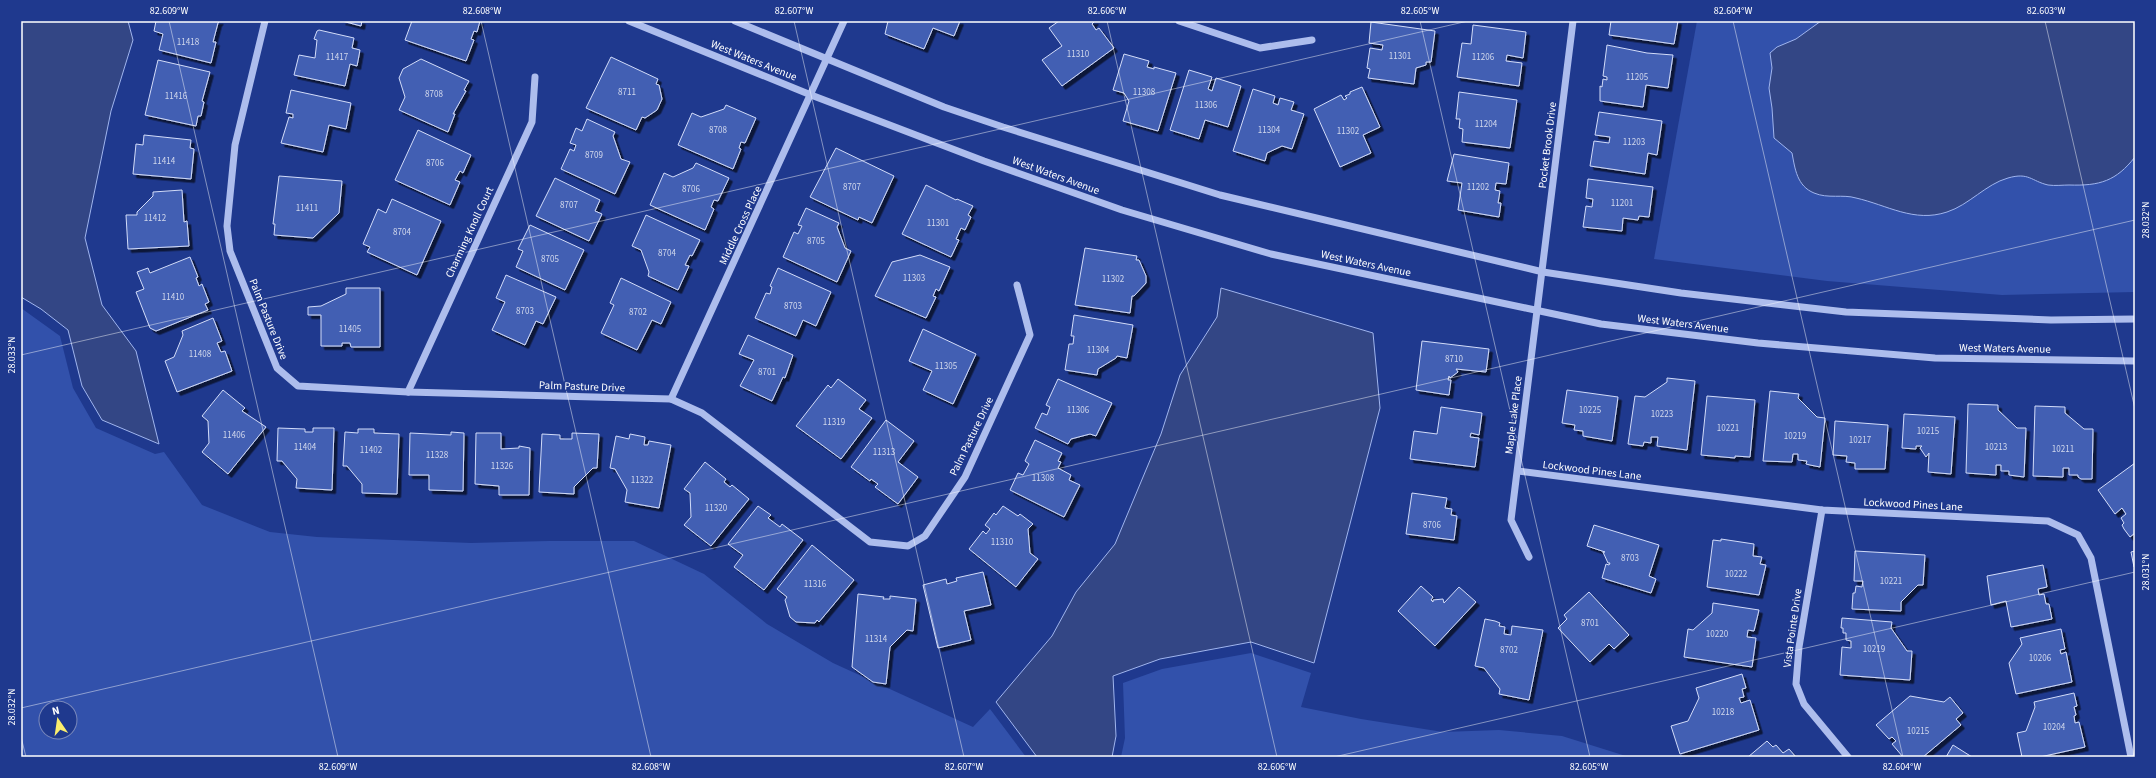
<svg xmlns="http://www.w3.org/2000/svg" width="2156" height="778" viewBox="0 0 2156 778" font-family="'Source Sans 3',sans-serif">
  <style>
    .green { fill: #3251ab; fill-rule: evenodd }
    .water { fill: #334685; stroke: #a0b5ee }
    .building { fill: #435fb3; stroke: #d2dcf9; filter: url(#shadow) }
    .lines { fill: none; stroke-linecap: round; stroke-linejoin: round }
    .minor { stroke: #adbded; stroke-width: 7 }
    .ticks { fill: none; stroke: #fff; stroke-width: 1; stroke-opacity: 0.45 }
    .labels { text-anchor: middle; stroke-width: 3; stroke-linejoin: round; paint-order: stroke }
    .number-label { font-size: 9px; fill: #d0d7ec }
    .street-label { font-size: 11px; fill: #fff; stroke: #1f398e }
    .neatline { fill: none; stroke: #fff; stroke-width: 1.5 }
    .ticks-label { font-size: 10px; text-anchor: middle; fill: #fff }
  </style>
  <defs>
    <filter id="shadow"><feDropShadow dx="3.5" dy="3.5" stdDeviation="0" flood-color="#0009"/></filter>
  </defs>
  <rect width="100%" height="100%" fill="#1f398e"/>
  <!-- green -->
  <g class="green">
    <polygon points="1697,21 2135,21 2135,292 2002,295 1827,281 1654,259"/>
    <path d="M21,308L60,336L73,388L96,428L155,454L164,452L202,505L270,532L317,537L471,543L549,541H634L704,574L767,624L833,663L973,727L990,709L1026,757H21ZM46,708H70V732H46Z"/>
    <polygon points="1251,653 1311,673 1301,707 1361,719 1443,732 1499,730 1562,736 1629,757 1121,757 1125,738 1123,683 1162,669"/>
  </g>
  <!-- water -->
  <g class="water">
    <polygon points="21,21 128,21 133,40 111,111 85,238 102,305 136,351 159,444 102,420 82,386 68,330 41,309 21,297"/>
    <path d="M1821,21H2135V157C2116,181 2100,186 2069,185C2063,185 2055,186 2048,185C2031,181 2029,172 2008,178C1986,184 1969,205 1947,212C1914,223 1887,205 1856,198C1843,194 1828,199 1814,193C1797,186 1795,169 1792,153L1774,138L1772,108L1769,88L1772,68L1770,53L1777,47L1796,39Z"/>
    <polygon points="1221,288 1373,333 1380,408 1314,663 1251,642 1160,659 1113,676 1116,736 1112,757 1037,757 996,702 1052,636 1076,592 1115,544 1161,434 1180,375 1217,317"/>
  </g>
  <!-- building -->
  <g class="building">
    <polygon points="156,21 220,21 218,23 213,42 216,42 211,63 159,50 163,34 154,31"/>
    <polygon points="342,21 362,21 361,26"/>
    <polygon points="412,21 480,21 477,32 474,31 471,39 474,40 466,61 405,40"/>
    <polygon points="888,21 960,21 954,36 933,28 924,49 885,34"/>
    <polygon points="1059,21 1095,21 1092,24 1096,30 1099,28 1114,48 1062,86 1042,60 1062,46 1049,28"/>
    <polygon points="1611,21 1678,21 1674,44 1609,35"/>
    <polygon points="1371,22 1435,31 1431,62 1426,62 1426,65 1416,68 1414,84 1368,78 1370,69 1367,68 1370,48 1382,50 1383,45 1369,43"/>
    <polygon points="1473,25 1526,32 1523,58 1507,55 1506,61 1522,63 1519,86 1457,77 1462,43 1471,44"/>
    <polygon points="319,30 354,38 352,48 360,50 357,66 350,64 345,86 294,75 299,55 315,58 317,40 314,39 317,31"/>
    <polygon points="1607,45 1647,53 1673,55 1668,88 1646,85 1643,107 1600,101 1600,86 1602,87 1603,79 1607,80 1607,77 1603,76"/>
    <polygon points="1124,54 1149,61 1147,67 1154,69 1154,67 1176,73 1158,131 1123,121 1129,101 1124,93 1113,90"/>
    <polygon points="611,57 658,79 656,84 659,85 662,99 657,110 645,118 642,117 636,130 586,108"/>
    <polygon points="421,59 469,81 464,90 466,91 453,114 455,114 448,132 399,110 405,97 399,78 403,69"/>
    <polygon points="158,60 210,72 202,101 204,102 201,116 198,116 196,126 145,115"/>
    <polygon points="1189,70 1212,77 1208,89 1212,91 1216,78 1241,86 1228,127 1205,120 1199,139 1170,130"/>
    <polygon points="1362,87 1380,127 1363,135 1371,153 1340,167 1314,109 1341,95 1344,100 1347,98 1345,96 1350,94 1350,92"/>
    <polygon points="1253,89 1275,96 1273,103 1278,105 1280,98 1294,102 1291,110 1304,114 1292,149 1282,146 1267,153 1265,161 1233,151"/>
    <polygon points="291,90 351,103 346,129 329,125 323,152 281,143 289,117 293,118 293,114 286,113"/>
    <polygon points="1459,92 1517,100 1510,148 1462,142 1463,129 1459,128 1460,119 1456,119"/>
    <polygon points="726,105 756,118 745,143 741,142 739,148 741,149 733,169 678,145 692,113 701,117 724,109"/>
    <polygon points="1599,112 1662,121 1657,155 1648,153 1645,174 1590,166 1594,141 1609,143 1610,137 1595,135"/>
    <polygon points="587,119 615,132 613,136 621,159 630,162 615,194 561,169 570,149 574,151 576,145 570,143 576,128 582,131"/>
    <polygon points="418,130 471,155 463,173 460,171 455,180 460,182 450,205 395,180"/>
    <polygon points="144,135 191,140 190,148 194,149 191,179 133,174 136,144 143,145"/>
    <polygon points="836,148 894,176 872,223 859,217 858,220 810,197"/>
    <polygon points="1454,154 1509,163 1506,184 1496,183 1495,190 1500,191 1498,203 1501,203 1499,217 1458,210 1462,183 1447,181"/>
    <polygon points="696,163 729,178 718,201 714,200 711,207 714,209 705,230 650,205 664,173 673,177 693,168"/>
    <polygon points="279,176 342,181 339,213 313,238 274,235 275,224 273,224"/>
    <polygon points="555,178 600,200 595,211 602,214 589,241 536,216"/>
    <polygon points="1588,179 1653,187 1649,217 1639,216 1638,220 1623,218 1622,231 1583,227 1586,206 1592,207 1593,199 1586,198"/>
    <polygon points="926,185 956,200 957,199 973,206 968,215 971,217 965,230 961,228 956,239 959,240 951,257 902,234"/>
    <polygon points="182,190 184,222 187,221 189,246 128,249 126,215 137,215 137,212 153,196 153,192"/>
    <polygon points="392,199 441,221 417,275 367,252 370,247 363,244 378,209 386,213"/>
    <polygon points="806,208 839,223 837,227 845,248 851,251 837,282 783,257 794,232 798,234 802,226 798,225"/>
    <polygon points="646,215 700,240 692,256 690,255 685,265 689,266 678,290 648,276 649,272 641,250 632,246"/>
    <polygon points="530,225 584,250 565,290 516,267 523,251 518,249"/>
    <polygon points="1085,248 1137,256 1136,260 1139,260 1146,276 1146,283 1134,296 1132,296 1130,313 1075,305"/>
    <polygon points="920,255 950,267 939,291 936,289 933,296 936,297 926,318 875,296 892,262"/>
    <polygon points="190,257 198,277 196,278 199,286 202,284 209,302 205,304 208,310 156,331 150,328 136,292 144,289 137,272 148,268 150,273"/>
    <polygon points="778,268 831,292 816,326 803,320 796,336 755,318 766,293 770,294 772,287 770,286"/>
    <polygon points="506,275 556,297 543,324 536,321 525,345 492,330 505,302 496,298"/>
    <polygon points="621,278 671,302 661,324 652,320 637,350 601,333 614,305 610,303"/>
    <polygon points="346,288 380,288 380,347 351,347 350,343 342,343 342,346 321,346 321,315 308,315 308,307 321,306 346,294"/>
    <polygon points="1074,315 1133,325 1127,358 1117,356 1116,358 1098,369 1097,375 1065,370 1069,344 1073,344 1074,336 1071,336"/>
    <polygon points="213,318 222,341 217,343 221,352 225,351 232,371 177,392 165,361 174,357 183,335 182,331"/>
    <polygon points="923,329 976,354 953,404 923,390 932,371 909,361"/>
    <polygon points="748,335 793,355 785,378 783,377 772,401 740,386 754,360 739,354"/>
    <polygon points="1422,341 1489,349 1486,372 1456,369 1458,372 1450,378 1449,376 1448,380 1451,380 1449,395 1416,390"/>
    <polygon points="1667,378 1695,381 1687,450 1657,446 1658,437 1651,437 1651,443 1644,442 1643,446 1628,444 1635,396 1645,397 1667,382"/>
    <polygon points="838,379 866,400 859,409 872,418 841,459 796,426 828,385 831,388"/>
    <polygon points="1058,379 1112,403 1096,436 1090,434 1071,439 1068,444 1035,428 1042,413 1047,415 1050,407 1046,405"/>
    <polygon points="223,390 245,408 242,411 266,427 228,474 202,452 209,443 208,421 202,416"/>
    <polygon points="1567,390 1618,397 1612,441 1583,436 1583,431 1574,430 1575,425 1562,423"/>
    <polygon points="1770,391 1799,394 1798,398 1817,417 1825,418 1820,467 1810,465 1806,464 1807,461 1798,460 1798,454 1793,454 1792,462 1763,461"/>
    <polygon points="1707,396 1755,400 1750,457 1735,456 1735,458 1701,455"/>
    <polygon points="1968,404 1998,405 1998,410 2017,428 2026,428 2024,477 2009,475 2009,471 2001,471 2001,465 1996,465 1996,475 1966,473"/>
    <polygon points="2035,406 2065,407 2065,413 2084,429 2093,429 2092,479 2081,479 2078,477 2078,475 2069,475 2069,468 2063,468 2063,477 2033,476"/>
    <polygon points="1441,407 1482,413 1479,435 1471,433 1470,437 1479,438 1475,467 1410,459 1414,431 1437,434"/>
    <polygon points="1904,414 1955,417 1951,474 1928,472 1929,453 1926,457 1920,448 1922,446 1916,446 1916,449 1902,448"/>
    <polygon points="886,420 914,441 898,462 918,477 898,504 875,487 878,484 871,479 870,481 851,467"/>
    <polygon points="1835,421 1888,425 1885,469 1855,469 1855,463 1846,462 1847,456 1833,455"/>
    <polygon points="278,428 305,429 305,432 313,432 313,428 334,428 332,490 296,488 297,479 282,461 277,461"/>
    <polygon points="358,429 374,429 374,433 399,434 397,494 362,493 362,484 347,466 343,466 345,432 358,433"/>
    <polygon points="451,432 464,433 463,491 429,490 429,475 409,475 410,433 451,435"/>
    <polygon points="476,433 501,433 501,449 519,448 519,446 530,448 529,495 499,495 499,486 475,484"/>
    <polygon points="572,433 599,434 597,468 593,468 574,487 574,494 539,492 542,434 560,435 560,439 572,439"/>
    <polygon points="630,434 645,437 644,445 648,445 649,441 671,445 659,508 625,502 627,490 615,469 610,468 616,436 629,439"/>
    <polygon points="1035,440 1062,453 1058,461 1061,462 1058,468 1071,475 1069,480 1080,485 1064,517 1010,490 1018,473 1023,475 1029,464 1025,461"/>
    <polygon points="705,462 726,479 724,482 730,487 732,485 749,499 711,546 684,525 691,517 690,493 684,489"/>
    <polygon points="2135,463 2135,533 2130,537 2124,529 2122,525 2124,523 2121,518 2126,514 2122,508 2115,514 2098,490"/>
    <polygon points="1412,493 1447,498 1445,508 1452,509 1451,515 1457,516 1454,540 1406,534"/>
    <polygon points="758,506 771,515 768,518 780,527 782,524 803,540 764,590 734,567 743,555 728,544"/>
    <polygon points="1003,506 1018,516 1020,514 1033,524 1028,529 1030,553 1038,559 1016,587 969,549 983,531 986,534 990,529 985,525 994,513 996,515"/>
    <polygon points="1594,525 1659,545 1649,576 1656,579 1651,593 1602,578 1606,564 1609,565 1610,563 1608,563 1603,552 1605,552 1587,546"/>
    <polygon points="1721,539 1754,544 1753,556 1762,557 1760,564 1766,565 1759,595 1707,587 1713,540 1721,541"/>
    <polygon points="812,545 854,580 819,622 817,620 815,623 796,622 790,617 785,600 787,597 777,589"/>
    <polygon points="1855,551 1925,555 1923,585 1918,585 1901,602 1901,611 1852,609 1853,593 1855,593 1856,586 1862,587 1863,581 1854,581"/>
    <polygon points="2135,551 2135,566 2134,567 2131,552"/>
    <polygon points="2043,565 2047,587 2038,589 2039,595 2044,594 2046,604 2049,604 2052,619 2011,627 2006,601 1991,605 1987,576"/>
    <polygon points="983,572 991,605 964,611 971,640 938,648 923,585 946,579 947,584 957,581 956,578"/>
    <polygon points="1421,586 1433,597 1431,600 1433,602 1433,600 1443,599 1444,603 1459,587 1476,602 1435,646 1398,611"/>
    <polygon points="1589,592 1629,635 1614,649 1609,644 1590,662 1558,628 1567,619 1564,615"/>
    <polygon points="858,594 884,597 883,599 890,599 890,596 916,599 913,631 907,630 890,647 886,684 873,682 852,667"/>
    <polygon points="1713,603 1759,610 1754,631 1748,630 1747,637 1756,638 1752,667 1684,657 1688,629 1693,630 1712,613"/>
    <polygon points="1842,618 1892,622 1891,628 1907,651 1912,651 1910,680 1840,675 1842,647 1851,648 1851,641 1846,640 1846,633 1843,633 1843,628 1841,628"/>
    <polygon points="1485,619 1495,621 1500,623 1499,626 1505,627 1504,634 1511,635 1512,626 1543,630 1529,700 1499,694 1500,689 1484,668 1475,666"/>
    <polygon points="2061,629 2065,649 2060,650 2061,654 2066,652 2072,682 2016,694 2009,663 2022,644 2020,638"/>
    <polygon points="1742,674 1746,688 1742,689 1744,697 1739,698 1741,703 1750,700 1759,730 1680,754 1671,726 1688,721 1699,698 1696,688"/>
    <polygon points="2074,693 2077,706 2074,707 2076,715 2074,716 2075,723 2079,722 2085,747 2040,757 2022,757 2017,733 2026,731 2035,707 2034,702"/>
    <polygon points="1910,696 1944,702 1950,697 1963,713 1956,719 1961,725 1923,757 1903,757 1892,744 1896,741 1892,737 1889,739 1876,725"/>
    <polygon points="1767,741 1773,747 1776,745 1783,753 1789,749 1796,757 1748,757"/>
    <polygon points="1953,745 1972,757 1946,757"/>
  </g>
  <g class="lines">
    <!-- minor -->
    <g class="minor">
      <polyline points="265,21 235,145 227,226 230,251 277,368 298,386 408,392 671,399 702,413 870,542 908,546 925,536 965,477 1030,335 1017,285"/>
      <polyline points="629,21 811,95 984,161 1122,210 1271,254 1601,324 1758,343 1935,358 2135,361"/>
      <polyline points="735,21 944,107 1003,127 1220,195 1543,272 1681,293 1846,312 2051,320 2135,319"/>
      <polyline points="1179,21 1260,48 1312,40"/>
      <polyline points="408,392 532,122 535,77"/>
      <polyline points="671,399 844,21"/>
      <polyline points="1518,471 1822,510 2048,521 2078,535 2091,558 2131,757"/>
      <polyline points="1822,510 1799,647 1796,684 1804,704 1848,757"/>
      <polyline points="1529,557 1511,520 1573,21"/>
    </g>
  </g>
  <!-- ticks -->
  <path class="ticks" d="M169,21L338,757M481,21L651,757M794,21L964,757M1107,21L1277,757M1420,21L1590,757M1733,21L1903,757M2045,21L2135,409M21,355L1468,21M21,708L2135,220M21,737L26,757M1334,757L2135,572"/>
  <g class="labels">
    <!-- number labels -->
    <g class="number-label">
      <text x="188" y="45">11418</text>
      <text x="1078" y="57">11310</text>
      <text x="1400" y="59">11301</text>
      <text x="337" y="60">11417</text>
      <text x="1483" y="60">11206</text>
      <text x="1637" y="80">11205</text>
      <text x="627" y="95">8711</text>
      <text x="1144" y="95">11308</text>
      <text x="434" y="97">8708</text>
      <text x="176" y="99">11416</text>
      <text x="1206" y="108">11306</text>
      <text x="1486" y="127">11204</text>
      <text x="718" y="133">8708</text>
      <text x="1269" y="133">11304</text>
      <text x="1348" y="134">11302</text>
      <text x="1634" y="145">11203</text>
      <text x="594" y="158">8709</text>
      <text x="164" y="164">11414</text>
      <text x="435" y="166">8706</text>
      <text x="852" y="190">8707</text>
      <text x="1478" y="190">11202</text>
      <text x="691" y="192">8706</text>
      <text x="1622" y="206">11201</text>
      <text x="569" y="208">8707</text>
      <text x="307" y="211">11411</text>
      <text x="155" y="221">11412</text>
      <text x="938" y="226">11301</text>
      <text x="402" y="235">8704</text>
      <text x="816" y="244">8705</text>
      <text x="667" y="256">8704</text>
      <text x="550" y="262">8705</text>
      <text x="914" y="281">11303</text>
      <text x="1113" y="282">11302</text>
      <text x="173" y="300">11410</text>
      <text x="793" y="309">8703</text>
      <text x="525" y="314">8703</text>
      <text x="638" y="315">8702</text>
      <text x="350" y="332">11405</text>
      <text x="1098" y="353">11304</text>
      <text x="200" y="357">11408</text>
      <text x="1454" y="362">8710</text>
      <text x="946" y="369">11305</text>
      <text x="767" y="375">8701</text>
      <text x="1078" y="413">11306</text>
      <text x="1590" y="413">10225</text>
      <text x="1662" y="417">10223</text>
      <text x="834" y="425">11319</text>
      <text x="1728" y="431">10221</text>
      <text x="1928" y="434">10215</text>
      <text x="234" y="438">11406</text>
      <text x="1795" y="439">10219</text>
      <text x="1860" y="443">10217</text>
      <text x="305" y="450">11404</text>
      <text x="1996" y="450">10213</text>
      <text x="2063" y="452">10211</text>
      <text x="371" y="453">11402</text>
      <text x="884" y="455">11313</text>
      <text x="437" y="458">11328</text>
      <text x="502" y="469">11326</text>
      <text x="1043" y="481">11308</text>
      <text x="642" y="483">11322</text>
      <text x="716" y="511">11320</text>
      <text x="1432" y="528">8706</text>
      <text x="1002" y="545">11310</text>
      <text x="1630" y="561">8703</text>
      <text x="1736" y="577">10222</text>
      <text x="1891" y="584">10221</text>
      <text x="815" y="587">11316</text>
      <text x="1590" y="626">8701</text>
      <text x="1717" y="637">10220</text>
      <text x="876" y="642">11314</text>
      <text x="1874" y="652">10219</text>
      <text x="1509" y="653">8702</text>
      <text x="2040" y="661">10206</text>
      <text x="1723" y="715">10218</text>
      <text x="2054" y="730">10204</text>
      <text x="1918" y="734">10215</text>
    </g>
    <!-- street labels -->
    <g class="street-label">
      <text transform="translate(754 60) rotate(22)" y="4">West Waters Avenue</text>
      <text transform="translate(1547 145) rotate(-83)" y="4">Pocket Brook Drive</text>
      <text transform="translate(1056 175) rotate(20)" y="4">West Waters Avenue</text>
      <text transform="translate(740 225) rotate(-65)" y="4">Middle Cross Place</text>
      <text transform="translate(469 232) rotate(-65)" y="4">Charming Knoll Court</text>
      <text transform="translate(1366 263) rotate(12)" y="4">West Waters Avenue</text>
      <text transform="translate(269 319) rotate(68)" y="4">Palm Pasture Drive</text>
      <text transform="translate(1683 323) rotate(7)" y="4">West Waters Avenue</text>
      <text transform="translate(2005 348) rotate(1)" y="4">West Waters Avenue</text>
      <text transform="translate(582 386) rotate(2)" y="4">Palm Pasture Drive</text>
      <text transform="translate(1513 415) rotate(-83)" y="4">Maple Lake Place</text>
      <text transform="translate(971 436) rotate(-64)" y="4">Palm Pasture Drive</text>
      <text transform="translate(1592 470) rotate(7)" y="4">Lockwood Pines Lane</text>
      <text transform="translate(1913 504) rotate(3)" y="4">Lockwood Pines Lane</text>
      <text transform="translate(1792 628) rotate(-82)" y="4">Vista Pointe Drive</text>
    </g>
  </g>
  <!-- border -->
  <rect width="2156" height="778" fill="none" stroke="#1f398e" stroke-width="44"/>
  <!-- north arrow -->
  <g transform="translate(58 720) rotate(347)"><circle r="19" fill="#1f398e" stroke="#7988bb"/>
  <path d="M0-3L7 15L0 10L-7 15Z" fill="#fbee6d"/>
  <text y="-6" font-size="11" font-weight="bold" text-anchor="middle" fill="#ffffff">N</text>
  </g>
  <rect x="22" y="22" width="2112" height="734" class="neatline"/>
  <g class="ticks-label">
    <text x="169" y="14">82.609°W</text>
    <text x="482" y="14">82.608°W</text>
    <text x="794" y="14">82.607°W</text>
    <text x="1107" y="14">82.606°W</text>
    <text x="1420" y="14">82.605°W</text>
    <text x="1733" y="14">82.604°W</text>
    <text x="2046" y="14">82.603°W</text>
    <text transform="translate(2145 220) rotate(-90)" y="4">28.032°N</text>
    <text transform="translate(11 355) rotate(-90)" y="4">28.033°N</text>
    <text transform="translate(2145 572) rotate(-90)" y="4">28.031°N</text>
    <text transform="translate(11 707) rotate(-90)" y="4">28.032°N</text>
    <text x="338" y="770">82.609°W</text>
    <text x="651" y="770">82.608°W</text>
    <text x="964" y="770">82.607°W</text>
    <text x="1277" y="770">82.606°W</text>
    <text x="1589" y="770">82.605°W</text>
    <text x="1902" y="770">82.604°W</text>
  </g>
</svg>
